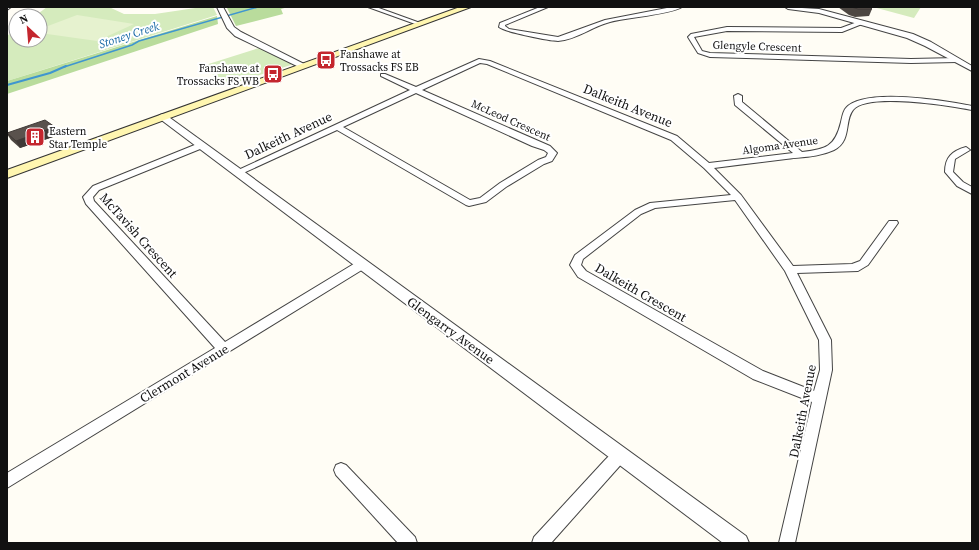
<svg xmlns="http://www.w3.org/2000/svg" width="979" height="550" viewBox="0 0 979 550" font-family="'Source Serif 4',serif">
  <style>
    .green { fill: #d5ebbd }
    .forest { fill: #b9dc9c }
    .pitch { fill: #e6f2cf }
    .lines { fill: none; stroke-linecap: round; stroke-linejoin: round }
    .stream-far1 { stroke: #3f96cf; stroke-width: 1.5 }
    .stream { stroke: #3f96cf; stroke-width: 2 }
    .minor-casing { stroke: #444; stroke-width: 2 }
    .tertiary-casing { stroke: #444; stroke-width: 2 }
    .secondary-casing { stroke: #333; stroke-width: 2 }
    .minor { fill: #fff; fill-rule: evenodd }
    .tertiary { fill: #fff; fill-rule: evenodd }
    .secondary { fill: #fff6b0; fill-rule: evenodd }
    .wall { fill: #4d4742 }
    .shaded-wall { fill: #3f3936 }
    .building { fill: #5a524d; stroke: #3f3936 }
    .labels { text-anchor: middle; stroke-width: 4; stroke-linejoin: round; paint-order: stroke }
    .far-street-label { font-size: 11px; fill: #111; stroke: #fff }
    .far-poi-label { font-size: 11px; fill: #111; stroke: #fff; text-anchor: start }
    .far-water-label { font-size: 12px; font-style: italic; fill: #1768a6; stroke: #fff }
    .street-label { font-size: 13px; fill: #111; stroke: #fff }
  </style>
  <rect width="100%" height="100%" fill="#fffdf5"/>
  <!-- green -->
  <g class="green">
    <polygon points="47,7 109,7 124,14 155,14 202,7 213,7 217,15 7,81 7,36 16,29 16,40 40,40 40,16 35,16"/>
    <polygon points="873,7 921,7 914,18"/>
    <polygon points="259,48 292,63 291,65 231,84 199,67"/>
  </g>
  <!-- forest -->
  <g class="forest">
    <polygon points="232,7 288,7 281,9 283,14 236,26 227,8"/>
    <polygon points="217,16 218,24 7,94 7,81"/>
  </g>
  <!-- pitch -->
  <polygon class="pitch" points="77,15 134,24 97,41 40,33 40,29"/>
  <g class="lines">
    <!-- stream-far1 -->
    <polyline class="stream-far1" points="64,67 132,45 139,41 258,7"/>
    <!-- stream -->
    <polyline class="stream" points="7,85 50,73 66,66"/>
    <!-- minor casing -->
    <g class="minor-casing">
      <g id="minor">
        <polygon points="368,7 376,7 423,24 418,25"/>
        <path d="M540,7H548L505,25V26L509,29L558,37L605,20L672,7H682C669,15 628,17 610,22C593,26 576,40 558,41C549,41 505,32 499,27L500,23Z"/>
        <polygon points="860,21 863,23 862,24 842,32 727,31 694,37 702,51 710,53 911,59 957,58 960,60 957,62 911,63 710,57 698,53 688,37 691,34 727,27 841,28"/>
        <path d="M479,59L490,61L677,136L709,163L793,153L735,105L734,96L738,94L742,96V102L802,152C826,149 835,147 841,122C842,118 843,111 846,108C864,87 947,101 972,106V110C951,106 867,92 853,110C844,121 852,141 834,150C819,157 802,157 786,159C762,162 738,165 714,168L741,195L793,266L852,264L860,261L889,221H897L898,223L868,265L858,271L797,273L831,340L832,370L795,543H779L812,402L753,379L578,277L570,265L575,255L635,210L650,203L731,195L704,168L671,140L487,64L480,63L422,90L550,146L557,153L552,161L544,164L506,187L486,202L469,206L466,205L337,130L241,174L238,175L234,172L410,90L381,76V74H385L416,87ZM416,93L532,146L544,150L548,153L546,157L538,160L500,183L480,198L470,200L343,127ZM735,200L785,271L819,340L820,370L814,391L763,371L586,271L581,265L583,259L641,214L655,208Z"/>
        <polygon points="202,142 206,145 205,147 99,190 93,197 94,201 225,342 357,262 365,262 366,265 365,268 7,488 7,473 215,348 86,204 83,197 93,186"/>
        <path d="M966,147L970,150L955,159L953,172L963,182L972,187V194L957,186L945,172C945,157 952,151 966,147Z"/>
        <polygon points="620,448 625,450 627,455 625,460 551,543 532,543 534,537 605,460 615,450"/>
        <polygon points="341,463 346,465 415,537 417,543 398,543 336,475 334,470 336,465"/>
      </g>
    </g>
    <!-- tertiary casing -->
    <g class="tertiary-casing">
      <g id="tertiary">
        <polygon points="7,7 11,7 7,10"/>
        <polygon points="217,7 223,7 234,27 241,32 308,66 304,68 301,68 235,36 227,28"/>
        <polygon points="785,7 819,9 913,34 931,42 972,66 972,71 925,46 907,38 819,13 788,9"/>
        <polygon points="163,114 166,115 746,536 749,543 723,543 160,119 158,117 160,115"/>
      </g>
    </g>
    <!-- secondary casing -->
    <g class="secondary-casing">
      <polygon id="secondary" points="460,7 471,7 7,178 7,170"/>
    </g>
    <!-- minor -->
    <use href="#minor" class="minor"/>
    <!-- tertiary -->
    <use href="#tertiary" class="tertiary"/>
    <!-- secondary -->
    <use href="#secondary" class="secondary"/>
  </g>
  <!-- wall -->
  <g class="wall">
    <polygon points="838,7 870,7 872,9 869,16 855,17 849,15"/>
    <polygon points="55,127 59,135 20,148 11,140 7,134 7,133"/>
  </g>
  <!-- shaded-wall -->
  <polygon class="shaded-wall" points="55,127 59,135 20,148 16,141"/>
  <!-- building -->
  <g class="building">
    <polygon points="851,7 870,7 872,9 858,9"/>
    <polygon points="45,120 55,127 16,141 7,133"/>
  </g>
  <!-- icons -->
  <defs>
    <g id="bus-square" transform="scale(1)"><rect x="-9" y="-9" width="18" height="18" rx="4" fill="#c4262e" stroke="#fff"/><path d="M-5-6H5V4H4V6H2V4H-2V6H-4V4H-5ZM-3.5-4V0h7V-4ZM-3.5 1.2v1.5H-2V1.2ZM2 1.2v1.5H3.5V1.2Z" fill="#fff"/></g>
    <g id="building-square" transform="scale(1)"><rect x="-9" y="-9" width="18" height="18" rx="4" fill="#c4262e" stroke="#fff"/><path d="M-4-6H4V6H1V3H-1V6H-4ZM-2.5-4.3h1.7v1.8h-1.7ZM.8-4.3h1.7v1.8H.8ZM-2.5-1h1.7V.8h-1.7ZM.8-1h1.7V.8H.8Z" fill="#fff"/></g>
  </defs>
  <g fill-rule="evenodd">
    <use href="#bus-square" x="326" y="60"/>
    <use href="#bus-square" x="273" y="74"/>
    <use href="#building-square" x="35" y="137"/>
  </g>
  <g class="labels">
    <!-- far-street labels -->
    <g class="far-street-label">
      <text transform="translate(757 46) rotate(2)" y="4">Glengyle Crescent</text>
      <text transform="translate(511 120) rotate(24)" y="4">McLeod Crescent</text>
      <text transform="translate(780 145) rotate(-8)" y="4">Algoma Avenue</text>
    </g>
    <!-- far-poi labels -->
    <g class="far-poi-label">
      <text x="340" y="58">Fanshawe at<tspan x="340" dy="13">Trossacks FS EB</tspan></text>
      <text x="259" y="72" text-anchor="end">Fanshawe at<tspan x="259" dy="13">Trossacks FS WB</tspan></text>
      <text x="49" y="135">Eastern<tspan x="49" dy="13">Star Temple</tspan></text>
    </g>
    <!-- far-water labels -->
    <g class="far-water-label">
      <text transform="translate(129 35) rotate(-18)" y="4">Stoney Creek</text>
    </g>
    <!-- street labels -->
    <g class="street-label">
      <text transform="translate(628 105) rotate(22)" y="5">Dalkeith Avenue</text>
      <text transform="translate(288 135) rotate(-25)" y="5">Dalkeith Avenue</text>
      <text transform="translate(139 235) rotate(48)" y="5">McTavish Crescent</text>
      <text transform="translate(641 292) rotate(30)" y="5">Dalkeith Crescent</text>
      <text transform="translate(451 330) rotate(36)" y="5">Glengarry Avenue</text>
      <text transform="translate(184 373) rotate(-31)" y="5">Clermont Avenue</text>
      <text transform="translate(802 411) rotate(-79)" y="5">Dalkeith Avenue</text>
    </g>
  </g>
  <!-- border -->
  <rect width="979" height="550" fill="none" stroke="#111111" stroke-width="16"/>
  <!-- north arrow -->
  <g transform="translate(28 28) rotate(334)"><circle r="19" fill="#ffffff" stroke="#a0a0a0"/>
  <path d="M0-3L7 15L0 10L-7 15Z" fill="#c4262e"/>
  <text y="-6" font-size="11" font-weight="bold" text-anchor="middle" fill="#111111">N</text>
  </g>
</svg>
